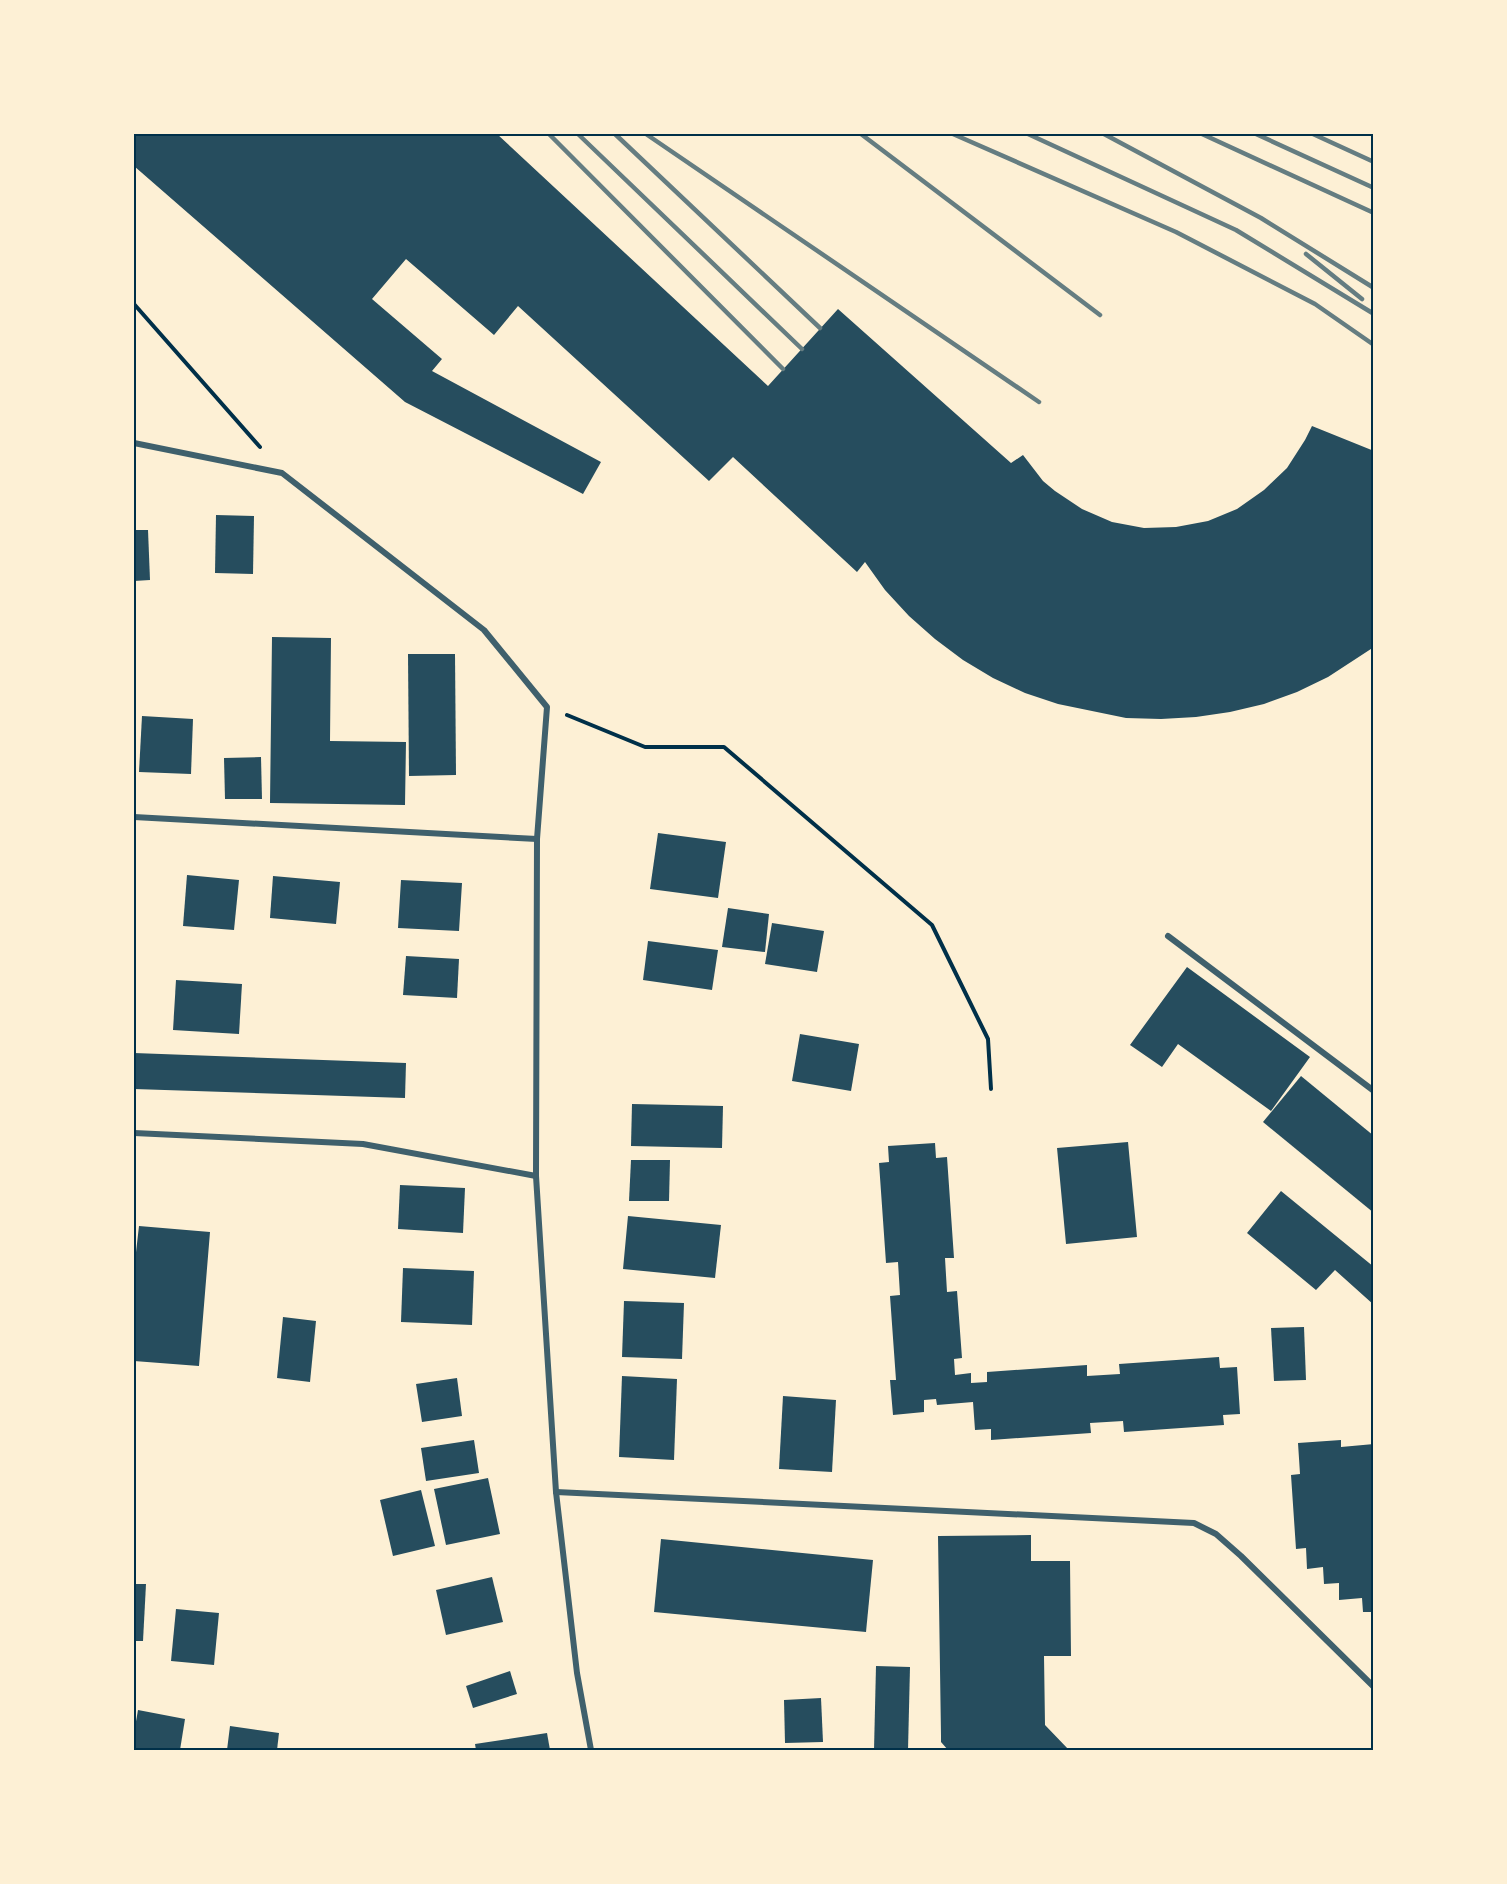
<svg xmlns="http://www.w3.org/2000/svg" width="1507" height="1884" viewBox="0 0 1507 1884" font-family="'Noto Serif',serif">
  <style>
    .building { fill: #264d5e }
    .lines { fill: none; stroke-linecap: round; stroke-linejoin: round }
    .path { stroke: #003049; stroke-width: 4 }
    .minor { stroke: #3f606c; stroke-width: 6 }
    .rail { stroke: #657d81; stroke-width: 4.5 }
    .neatline { fill: none; stroke: #003049; stroke-width: 2 }
  </style>
  <rect width="100%" height="100%" fill="#fdf0d5"/>
  <!-- building -->
  <g class="building">
    <polygon points="134,134 497,134 768,386 838,309 1011,463 1023,455 1043,481 1055,491 1082,509 1112,522 1144,528 1176,527 1208,521 1237,509 1264,490 1287,468 1305,440 1312,426 1374,451 1374,647 1328,677 1297,692 1264,704 1230,712 1196,717 1161,719 1126,718 1058,704 1025,693 993,678 963,660 935,639 909,616 885,590 865,562 857,572 733,457 709,481 518,306 494,335 406,259 372,299 442,359 432,371 601,462 583,494 405,402 134,166"/>
    <polygon points="216,515 254,516 253,574 215,573"/>
    <polygon points="134,530 148,530 150,580 134,581"/>
    <polygon points="272,637 331,638 330,741 406,742 405,805 270,803"/>
    <polygon points="408,654 455,654 456,775 409,776"/>
    <polygon points="142,716 193,719 191,774 139,772"/>
    <polygon points="261,757 262,799 225,799 224,758"/>
    <polygon points="658,833 726,842 718,898 650,889"/>
    <polygon points="187,875 239,880 234,930 183,926"/>
    <polygon points="273,876 340,882 336,924 270,918"/>
    <polygon points="401,880 462,883 459,931 398,928"/>
    <polygon points="728,908 769,914 765,952 722,947"/>
    <polygon points="772,923 824,931 817,972 765,964"/>
    <polygon points="648,941 718,950 712,990 643,980"/>
    <polygon points="406,956 459,959 457,998 403,995"/>
    <polygon points="1187,967 1310,1057 1271,1111 1178,1044 1162,1067 1130,1045"/>
    <polygon points="176,980 242,984 239,1034 173,1030"/>
    <polygon points="800,1034 859,1044 851,1091 792,1081"/>
    <polygon points="134,1053 406,1063 405,1098 134,1089"/>
    <polygon points="1301,1076 1374,1136 1374,1213 1263,1122"/>
    <polygon points="632,1104 723,1106 722,1148 631,1146"/>
    <polygon points="1128,1142 1137,1237 1066,1244 1057,1148"/>
    <polygon points="935,1143 936,1158 947,1157 954,1258 945,1258 947,1292 957,1291 962,1358 954,1359 955,1375 971,1373 971,1383 987,1382 987,1372 1087,1365 1087,1376 1120,1374 1119,1364 1219,1357 1220,1368 1237,1367 1240,1414 1223,1415 1224,1425 1124,1432 1123,1421 1090,1423 1091,1433 991,1440 991,1429 975,1430 973,1402 937,1405 936,1399 924,1400 924,1412 893,1415 890,1380 896,1380 890,1296 900,1295 898,1262 886,1263 879,1163 889,1162 888,1146"/>
    <polygon points="631,1160 670,1160 669,1201 629,1201"/>
    <polygon points="400,1185 465,1188 463,1233 398,1229"/>
    <polygon points="1281,1191 1374,1267 1374,1305 1335,1270 1316,1290 1247,1233"/>
    <polygon points="628,1216 721,1225 715,1278 623,1269"/>
    <polygon points="139,1226 210,1232 199,1366 134,1361 134,1261 135,1261"/>
    <polygon points="403,1268 474,1271 472,1325 401,1322"/>
    <polygon points="624,1301 684,1303 682,1359 622,1357"/>
    <polygon points="283,1317 316,1321 310,1382 277,1378"/>
    <polygon points="1304,1327 1306,1380 1274,1381 1271,1328"/>
    <polygon points="622,1376 677,1379 674,1460 619,1457"/>
    <polygon points="457,1378 462,1416 422,1422 416,1384"/>
    <polygon points="783,1396 836,1400 832,1472 779,1469"/>
    <polygon points="474,1440 479,1473 426,1481 421,1448"/>
    <polygon points="1341,1440 1341,1447 1374,1444 1374,1612 1363,1612 1362,1598 1339,1600 1339,1583 1324,1584 1323,1567 1307,1569 1306,1548 1296,1549 1291,1475 1300,1474 1298,1443"/>
    <polygon points="488,1478 500,1534 446,1545 434,1489"/>
    <polygon points="421,1490 435,1546 393,1556 380,1500"/>
    <polygon points="1031,1535 1031,1561 1070,1561 1071,1656 1044,1656 1045,1725 1069,1750 948,1750 941,1742 941,1736 938,1536"/>
    <polygon points="661,1539 873,1560 866,1632 654,1612"/>
    <polygon points="492,1577 503,1622 446,1635 436,1590"/>
    <polygon points="134,1584 146,1584 143,1641 134,1641"/>
    <polygon points="176,1609 219,1613 214,1665 171,1661"/>
    <polygon points="876,1666 910,1667 908,1750 874,1750"/>
    <polygon points="510,1671 517,1694 473,1708 466,1686"/>
    <polygon points="821,1698 823,1742 785,1743 784,1700"/>
    <polygon points="138,1710 185,1719 180,1750 134,1750 134,1733"/>
    <polygon points="230,1726 279,1733 277,1750 227,1750"/>
    <polygon points="547,1733 550,1750 476,1750 475,1744"/>
  </g>
  <g class="lines">
    <!-- path -->
    <g class="path">
      <polyline points="134,304 260,447"/>
      <polyline points="567,715 645,747 724,747 932,925 988,1039 991,1089"/>
    </g>
    <!-- minor -->
    <g class="minor">
      <polyline points="134,443 282,473 484,630 547,707 537,839 536,1176 556,1492 577,1673 591,1750"/>
      <polyline points="134,817 537,839"/>
      <polyline points="1168,936 1374,1091"/>
      <polyline points="134,1133 363,1144 536,1176"/>
      <polyline points="556,1492 1194,1523 1216,1534 1241,1556 1374,1687"/>
    </g>
    <!-- rail -->
    <g class="rail">
      <polyline points="549,134 783,369"/>
      <polyline points="578,134 802,349"/>
      <polyline points="615,134 820,328"/>
      <polyline points="646,134 1039,402"/>
      <polyline points="861,134 1100,315"/>
      <polyline points="953,134 1176,232 1315,304 1374,345"/>
      <polyline points="1028,134 1236,230 1374,314"/>
      <polyline points="1104,134 1261,218 1374,288"/>
      <polyline points="1202,134 1374,213"/>
      <polyline points="1256,134 1374,188"/>
      <polyline points="1313,134 1374,162"/>
      <polyline points="1306,254 1362,299"/>
    </g>
  </g>
  <!-- border -->
  <rect width="1507" height="1884" fill="none" stroke="#fdf0d5" stroke-width="270"/>
  <rect x="135" y="135" width="1237" height="1614" class="neatline"/>
</svg>
